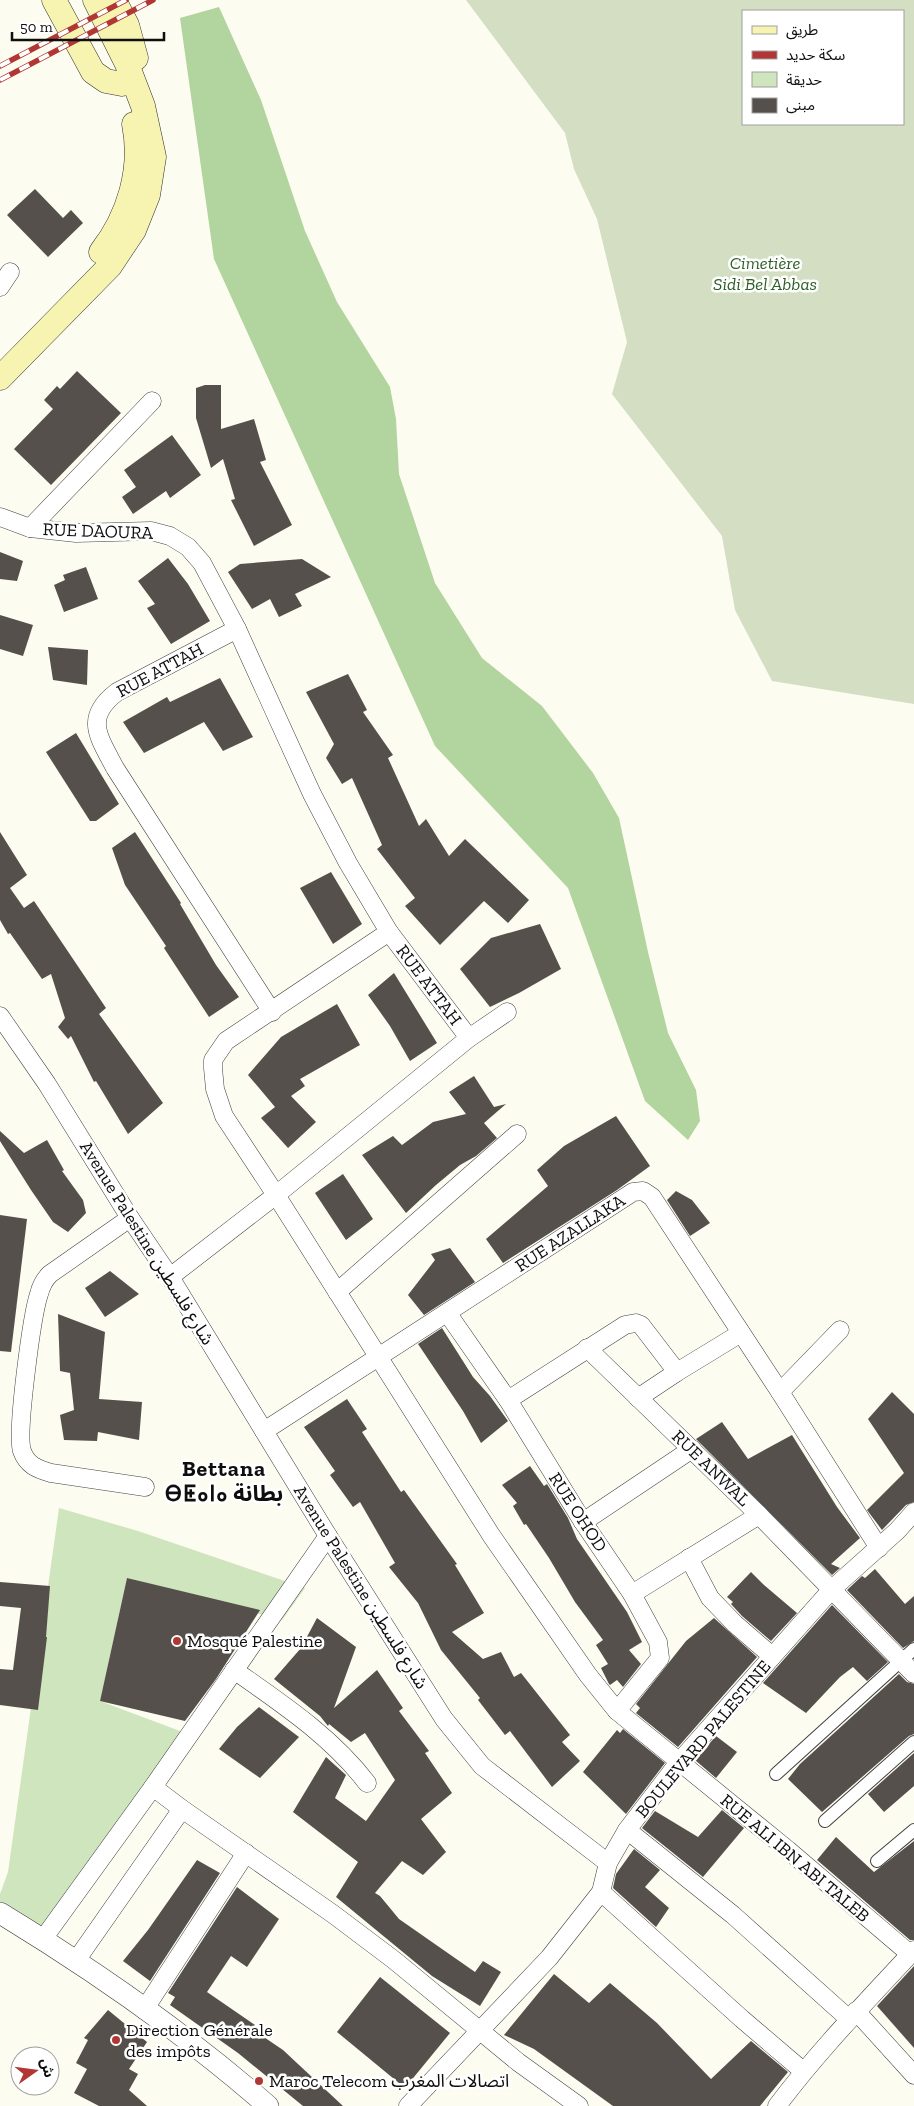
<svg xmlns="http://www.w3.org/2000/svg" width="914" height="2106" viewBox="0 0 914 2106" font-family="'Zilla Slab','Noto Sans Arabic','Noto Sans Tifinagh',serif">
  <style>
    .green { fill: #cfe5bd }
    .forest { fill: #b2d49e }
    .cemetery { fill: #d3dec3; fill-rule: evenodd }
    .building { fill: #55504b }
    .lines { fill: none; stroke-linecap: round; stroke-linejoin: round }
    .pedestrian-casing { stroke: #414141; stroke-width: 14 }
    .minor-casing { stroke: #414141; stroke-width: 19 }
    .tertiary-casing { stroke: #414141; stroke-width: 22 }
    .secondary-casing { stroke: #303030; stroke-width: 25 }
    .pedestrian { stroke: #fff; stroke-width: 12 }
    .minor { stroke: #fff; stroke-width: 18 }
    .tertiary { stroke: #fff; stroke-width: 21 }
    .secondary { stroke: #f7f4b2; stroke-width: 24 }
    .rail-casing { stroke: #b03734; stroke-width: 5.5 }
    .rail { stroke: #fff; stroke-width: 4; stroke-dasharray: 11; stroke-linecap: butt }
    .poi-dot { fill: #b03734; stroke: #fff; stroke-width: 2 }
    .labels { text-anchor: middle; stroke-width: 5; stroke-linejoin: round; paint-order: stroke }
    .park-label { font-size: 18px; font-style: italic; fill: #2c5f25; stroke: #fff }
    .street-label { font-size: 18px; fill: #0e0e0e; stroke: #fff }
    .poi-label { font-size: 18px; fill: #0e0e0e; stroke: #fff; text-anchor: start }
    .district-label { font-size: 22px; font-weight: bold; letter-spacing: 1px; fill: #0e0e0e; stroke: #fff }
  </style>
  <rect width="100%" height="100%" fill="#fdfcf0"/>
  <!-- green -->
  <polygon class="green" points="59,1508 138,1531 305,1588 282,1620 127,1578 100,1701 196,1737 40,1951 0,1924 0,1894 8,1872"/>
  <!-- forest -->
  <polygon class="forest" points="219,7 261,100 305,231 337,302 390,387 396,419 399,474 435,583 482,658 542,706 593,773 619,818 648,952 668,1033 696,1090 700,1121 688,1140 645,1101 568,888 435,746 214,259 180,18"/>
  <!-- cemetery -->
  <path class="cemetery" d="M466,0H914V704L772,681L735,610L722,536L612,394L627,342L597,219L574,169L565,133ZM743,11H903V124H743Z"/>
  <!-- building -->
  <g class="building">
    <polygon points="35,189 63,218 71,210 83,223 48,257 7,215"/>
    <polygon points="77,371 121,413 51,485 14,449 53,409 44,400 57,386 60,389"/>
    <polygon points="205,385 221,385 221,429 254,419 266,460 260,462 292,525 254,546 231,500 235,499 223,459 211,468 196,418 196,388"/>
    <polygon points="172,435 201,475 170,498 166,491 133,514 122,497 136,487 124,470"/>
    <polygon points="0,552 23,561 17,581 0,579"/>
    <polygon points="168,558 188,584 210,621 171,644 147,608 155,604 138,581"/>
    <polygon points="302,559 331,577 295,594 302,606 279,617 270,599 252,609 228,572 240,564"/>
    <polygon points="86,567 98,599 64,612 54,585 65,580 63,575"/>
    <polygon points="0,615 33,625 23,656 0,649"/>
    <polygon points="48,647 88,650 87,685 53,680"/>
    <polygon points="348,674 367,710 363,712 393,755 388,758 419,826 426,819 449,856 465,839 529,900 508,923 484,901 440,945 405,906 415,898 377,849 382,845 352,778 342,784 326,758 334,744 306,692"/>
    <polygon points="220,678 253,737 223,751 204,722 144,753 123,722 167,697 170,702"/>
    <polygon points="76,733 119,804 96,821 90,821 46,752"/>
    <polygon points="0,832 27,875 10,888 24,908 34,901 106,1008 99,1014 163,1103 128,1134 96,1081 94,1082 71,1036 68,1039 58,1027 65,1018 51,974 42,979 10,933 8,934 0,920"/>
    <polygon points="135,832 181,903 180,904 216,965 239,997 209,1017 164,948 166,946 125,885 112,848"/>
    <polygon points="331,872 362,924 333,944 300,888"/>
    <polygon points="540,924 561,969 519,993 490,1007 460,969 491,938"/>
    <polygon points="394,973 437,1043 410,1061 390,1026 368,995"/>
    <polygon points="337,1004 360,1045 300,1079 305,1086 291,1096 316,1122 288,1148 261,1118 275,1107 248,1075 281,1037"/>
    <polygon points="474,1076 494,1107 506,1104 484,1123 497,1138 476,1156 460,1165 436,1185 406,1213 362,1155 393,1136 402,1145 433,1122 466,1114 449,1092"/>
    <polygon points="616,1116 650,1166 617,1190 503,1263 486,1239 548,1186 537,1170 564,1146"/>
    <polygon points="0,1131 24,1153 47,1140 64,1170 62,1171 83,1200 86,1213 68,1232 53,1222 31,1190 0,1141"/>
    <polygon points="343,1174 373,1219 346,1240 315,1193"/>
    <polygon points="676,1191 692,1200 710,1223 690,1236 667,1200"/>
    <polygon points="0,1215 27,1219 11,1352 0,1351"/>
    <polygon points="450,1248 475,1282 424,1315 408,1295 435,1260 431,1254"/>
    <polygon points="110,1271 139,1294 105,1317 85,1288"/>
    <polygon points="58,1314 105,1332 99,1399 142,1402 139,1440 98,1432 97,1441 64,1440 60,1415 74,1410 70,1373 60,1371"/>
    <polygon points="442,1328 473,1377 490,1396 508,1421 481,1443 463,1411 418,1344"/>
    <polygon points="892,1392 914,1414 914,1502 906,1505 882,1530 867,1510 904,1473 868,1419"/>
    <polygon points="347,1399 367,1429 362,1432 401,1492 404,1490 457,1564 455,1565 484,1613 452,1632 483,1659 501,1652 514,1677 521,1673 570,1735 562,1742 580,1761 552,1787 510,1731 505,1735 478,1700 480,1698 441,1650 418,1603 389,1567 395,1563 360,1502 353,1507 330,1475 335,1471 304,1427"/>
    <polygon points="722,1422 748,1459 792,1435 837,1507 860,1538 831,1564 840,1568 832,1575 696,1439"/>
    <polygon points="530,1466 544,1486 547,1484 568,1518 577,1539 627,1612 642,1642 629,1650 641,1664 623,1687 617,1680 610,1685 609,1684 601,1668 608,1664 596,1645 603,1640 575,1602 549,1558 526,1524 524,1525 513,1506 517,1503 502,1485"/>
    <polygon points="875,1569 905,1604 914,1596 914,1641 903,1648 847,1590 862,1576 865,1578"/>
    <polygon points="751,1572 764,1585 797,1613 771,1641 742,1616 731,1604 733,1602 727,1597"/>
    <polygon points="127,1578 260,1610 216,1679 185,1721 100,1701"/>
    <polygon points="0,1582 50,1586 46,1637 47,1637 38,1710 0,1705 0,1669 13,1670 21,1608 0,1606"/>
    <polygon points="832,1605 888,1662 867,1681 853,1667 840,1677 806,1713 763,1683"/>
    <polygon points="317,1618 356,1647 334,1708 377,1670 403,1708 399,1711 429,1751 425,1753 452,1793 421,1819 446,1852 423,1875 402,1861 375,1893 380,1896 399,1919 475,1972 483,1961 501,1972 480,2006 432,1976 336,1897 358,1862 293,1812 326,1757 346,1775 335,1798 366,1821 395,1780 365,1733 351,1742 329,1724 328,1726 320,1716 274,1679 301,1648"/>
    <polygon points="714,1618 757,1657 678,1747 636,1713 640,1708 636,1704 686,1641"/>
    <polygon points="899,1674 907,1682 914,1684 914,1734 909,1736 822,1812 788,1779 800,1764"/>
    <polygon points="259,1707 299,1737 260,1778 219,1749 237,1727"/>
    <polygon points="623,1729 665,1763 626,1814 583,1772 617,1730 620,1733"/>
    <polygon points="716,1736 737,1752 716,1778 695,1760"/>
    <polygon points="914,1753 914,1786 884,1812 868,1794"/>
    <polygon points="722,1810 744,1828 703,1877 642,1828 655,1811 698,1837"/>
    <polygon points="836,1837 874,1872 914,1841 914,1940 910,1940 817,1860"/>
    <polygon points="634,1849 660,1870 645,1887 669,1908 656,1927 613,1888 616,1874"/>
    <polygon points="197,1860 220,1873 150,1981 123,1961 148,1930"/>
    <polygon points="237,1887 279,1919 247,1967 231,1956 207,1992 255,2025 252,2029 283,2050 343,2106 303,2106 238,2053 170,2005 175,1997 168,1993"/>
    <polygon points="914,1966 914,2048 877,2006"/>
    <polygon points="554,1974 589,2003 610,1983 657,2023 711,2079 751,2041 788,2072 760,2106 613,2106 534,2049 504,2035"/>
    <polygon points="380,1977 450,2033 405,2088 337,2032"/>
    <polygon points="108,2010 147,2042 129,2069 138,2074 129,2090 147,2106 99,2106 74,2093 87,2069 76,2063 88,2040 84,2038"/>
  </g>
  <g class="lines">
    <!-- pedestrian casing -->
    <g class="pedestrian-casing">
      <g id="pedestrian">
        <polyline points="776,1774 914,1649"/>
        <polyline points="825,1821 914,1742"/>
        <polyline points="877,1861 914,1830"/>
      </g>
    </g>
    <!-- minor casing -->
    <g class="minor-casing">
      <g id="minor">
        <polyline points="0,287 10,272"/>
        <polyline points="0,517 30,528 76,533 151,531 170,536 188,547 202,563 237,629 312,794 348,863 389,932 469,1038"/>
        <polyline points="30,528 152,401"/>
        <path d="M237,629L117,692C83,718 99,737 115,768L272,1012"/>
        <polyline points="389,932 226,1041 213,1060 213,1068 215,1089 224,1116 276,1195 491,1535 588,1675 617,1711 788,1850 910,1954"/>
        <polyline points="0,1016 47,1084 130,1218 170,1277 328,1536 444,1719 482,1766 608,1863"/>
        <path d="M130,1218L50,1274C44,1280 41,1286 39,1294C32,1315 16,1433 22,1451C27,1465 37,1469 51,1473L145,1487"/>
        <polyline points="170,1277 276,1195 469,1038 507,1012"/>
        <polyline points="337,1292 517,1134"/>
        <polyline points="448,1314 508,1400 583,1522 632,1594 658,1642 660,1658 617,1711"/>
        <polyline points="587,1348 759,1515 914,1674"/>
        <polyline points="780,1392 840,1330"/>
        <polyline points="638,1398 677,1372 741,1333"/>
        <polyline points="508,1400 625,1325 636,1323 641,1325 677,1372"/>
        <polyline points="264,1431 633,1192 643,1191 652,1197 780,1392 879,1548"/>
        <polyline points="583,1522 692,1449"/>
        <polyline points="689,1558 710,1598 735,1624 772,1656"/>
        <polyline points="632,1594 759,1515"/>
        <path d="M234,1670C282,1704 331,1736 367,1783"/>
        <polyline points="153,1787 182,1809 333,1914 394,1960 518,2062 579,2106"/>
        <polyline points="627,1830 733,1915 849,2019"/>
        <polyline points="601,1892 742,2019 803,2071"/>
        <polyline points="43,1939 153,1787 328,1536"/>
        <polyline points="75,1962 182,1809"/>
        <polyline points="144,2010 246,1853"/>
        <polyline points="856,2011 914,2075"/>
        <polyline points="408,2106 549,1958 601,1892 608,1863 627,1830 679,1762 832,1589 897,1531 914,1512"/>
        <path d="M777,2106C819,2050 867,2001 914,1950"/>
      </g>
    </g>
    <!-- tertiary casing -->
    <g class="tertiary-casing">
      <path id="tertiary" d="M0,1913C92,1969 187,2035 268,2106"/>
    </g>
    <!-- secondary casing -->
    <g class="secondary-casing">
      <g id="secondary">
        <polyline points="54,0 93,72 106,81 122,84"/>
        <polyline points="114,0 127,25 136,58"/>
        <path d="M101,252C129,216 143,169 134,124"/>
        <polyline points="0,378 110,266 134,230 148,195 154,157 143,106 127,64 95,0"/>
      </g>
    </g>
    <!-- pedestrian -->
    <use href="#pedestrian" class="pedestrian"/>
    <!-- minor -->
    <use href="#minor" class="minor"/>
    <!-- tertiary -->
    <use href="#tertiary" class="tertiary"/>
    <!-- secondary -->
    <use href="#secondary" class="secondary"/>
    <!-- rail casing -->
    <g class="rail-casing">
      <g id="rail">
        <polyline points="0,66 126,0"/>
        <polyline points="0,80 153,0"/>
      </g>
    </g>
    <!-- rail -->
    <use href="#rail" class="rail"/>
  </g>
  <!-- markers -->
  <g class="poi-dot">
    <circle cx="177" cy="1641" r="5"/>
    <circle cx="116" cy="2040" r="5"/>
    <circle cx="259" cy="2081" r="5"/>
  </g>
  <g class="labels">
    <!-- park labels -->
    <g class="park-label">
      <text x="765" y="269">Cimetière<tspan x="765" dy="21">Sidi Bel Abbas</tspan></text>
    </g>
    <!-- street labels -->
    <g class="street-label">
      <text transform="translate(98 531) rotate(2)" y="6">RUE DAOURA</text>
      <text transform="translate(160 670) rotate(-28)" y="6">RUE ATTAH</text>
      <text transform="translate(429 985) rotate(53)" y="6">RUE ATTAH</text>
      <text transform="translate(570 1233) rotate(-33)" y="6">RUE AZALLAKA</text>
      <text transform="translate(147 1243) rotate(58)" y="6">Avenue Palestine شارع فلسطين</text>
      <text transform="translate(711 1468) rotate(44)" y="6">RUE ANWAL</text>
      <text transform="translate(578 1512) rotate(57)" y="6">RUE OHOD</text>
      <text transform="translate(361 1587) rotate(58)" y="6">Avenue Palestine شارع فلسطين</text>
      <text transform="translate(703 1739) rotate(-50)" y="6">BOULEVARD PALESTINE</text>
      <text transform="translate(795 1858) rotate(40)" y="6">RUE ALI IBN ABI TALEB</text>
    </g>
    <!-- poi labels -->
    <g class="poi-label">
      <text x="187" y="1647">Mosqué Palestine</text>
      <text x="126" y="2036">Direction Générale<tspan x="126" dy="21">des impôts</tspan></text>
      <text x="269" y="2087">Maroc Telecom اتصالات المغرب</text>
    </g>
    <!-- district labels -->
    <g class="district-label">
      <text x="224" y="1476">Bettana<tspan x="224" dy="25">ⴱⵟⴰⵏⴰ بطانة</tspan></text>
    </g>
  </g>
  <!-- legend -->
  <rect x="742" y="10" width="162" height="115" fill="#ffffff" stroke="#9f9f9f"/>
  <rect x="752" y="26" width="25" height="8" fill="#f7f4b2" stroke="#9f9f9f"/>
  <text x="786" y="35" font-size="15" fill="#0e0e0e">طريق</text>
  <rect x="752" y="51" width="25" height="8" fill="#b03734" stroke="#9f9f9f"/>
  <text x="786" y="60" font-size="15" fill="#0e0e0e">سكة حديد</text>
  <rect x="752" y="72" width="25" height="15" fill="#cfe5bd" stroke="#9f9f9f"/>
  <text x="786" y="85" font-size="15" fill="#0e0e0e">حديقة</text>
  <rect x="752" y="98" width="25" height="15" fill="#55504b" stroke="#9f9f9f"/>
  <text x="786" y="110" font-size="15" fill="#0e0e0e">مبنى</text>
  <!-- north arrow -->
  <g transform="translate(35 2071) rotate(76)"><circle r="24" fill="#ffffff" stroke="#9f9f9f"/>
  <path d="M0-4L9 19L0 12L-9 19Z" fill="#b03734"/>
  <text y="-8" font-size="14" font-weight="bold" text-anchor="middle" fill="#0e0e0e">ش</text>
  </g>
  <!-- scale -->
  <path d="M12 32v8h152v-8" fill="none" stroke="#0e0e0e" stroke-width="2.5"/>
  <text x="20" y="32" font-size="15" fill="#0e0e0e" stroke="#ffffff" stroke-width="4" paint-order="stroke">50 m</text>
</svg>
